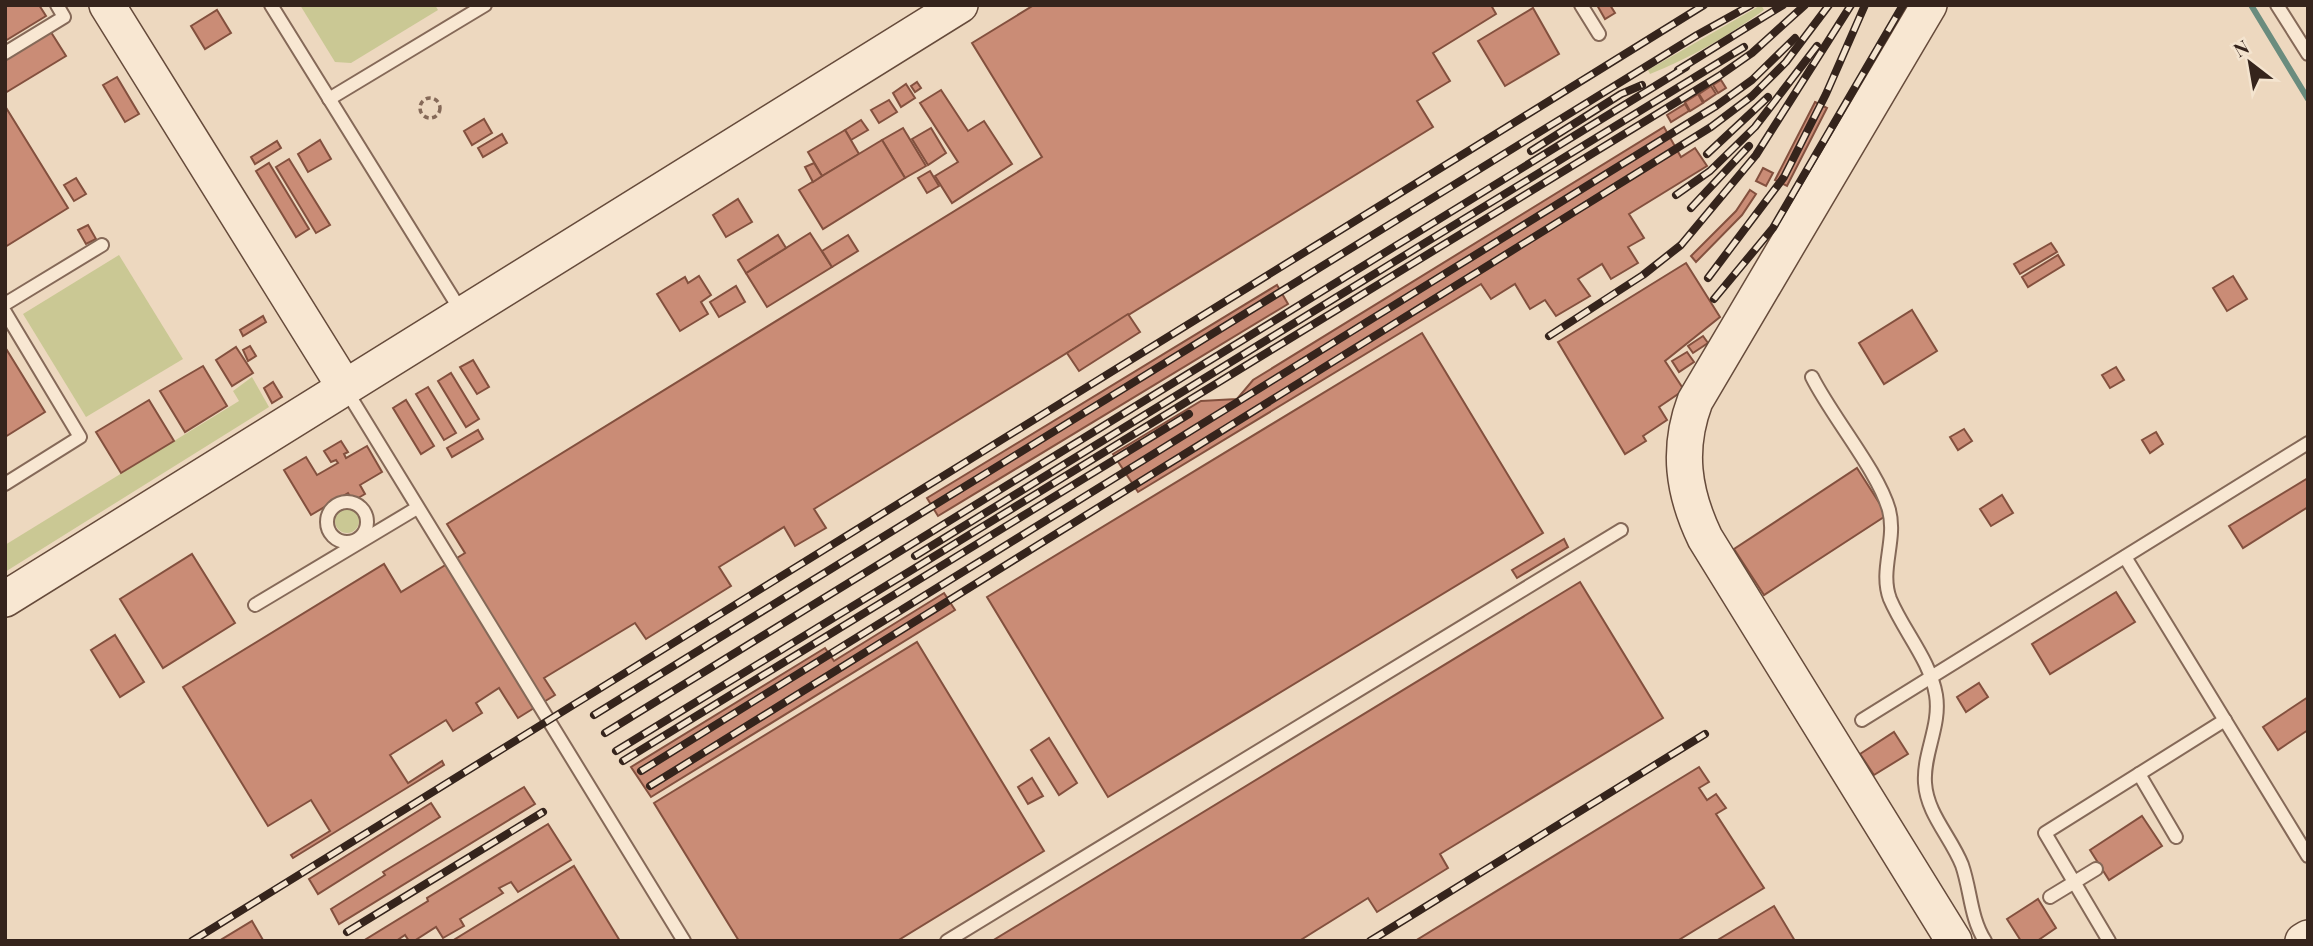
<svg xmlns="http://www.w3.org/2000/svg" width="2313" height="946" viewBox="0 0 2313 946" font-family="'Playfair Display',serif">
  <style>
    .green { fill: #cac894 }
    .lines { fill: none; stroke-linecap: round; stroke-linejoin: round }
    .stream { stroke: #6a8c7e; stroke-width: 6 }
    .building { fill: #ca8c76; stroke: #83503e; stroke-width: 2 }
    .lane-casing { stroke: #856958; stroke-width: 16 }
    .secondary-casing { stroke: #664b3b; stroke-width: 38 }
    .path { stroke: #856958; stroke-width: 3.5; stroke-dasharray: 5 3.5; stroke-linecap: butt }
    .lane { stroke: #f8e7d2; stroke-width: 12 }
    .secondary { stroke: #f8e7d2; stroke-width: 35 }
    .rail-casing { stroke: #35241c; stroke-width: 8 }
    .rail { stroke: #f4e4cf; stroke-width: 5; stroke-dasharray: 16; stroke-linecap: butt }
  </style>
  <rect width="100%" height="100%" fill="#edd8bf"/>
  <!-- green -->
  <g class="green">
    <polygon points="300,5 435,5 438,10 351,63 335,62"/>
    <path d="M1761,5L1764,10C1728,36 1692,57 1650,74L1648,70Z"/>
    <polygon points="119,255 183,359 86,417 23,314"/>
    <polygon points="252,377 269,407 5,572 5,545 239,401 233,391"/>
    <circle cx="347" cy="521" r="12"/>
  </g>
  <g class="lines">
    <!-- stream -->
    <polyline class="stream" points="2251,5 2308,99"/>
  </g>
  <!-- building -->
  <g class="building">
    <polygon points="5,5 39,5 46,16 5,41"/>
    <polygon points="1034,5 1491,5 1496,14 1433,53 1450,81 1417,101 1433,127 814,509 826,528 795,546 784,527 719,567 731,586 646,639 635,623 544,678 555,695 518,718 499,688 476,703 482,713 453,731 446,720 390,755 408,783 442,761 444,765 293,858 291,855 330,831 311,800 268,826 183,687 384,564 401,592 465,553 447,524 1042,157 972,43"/>
    <polygon points="1597,5 1610,5 1615,13 1605,19"/>
    <polygon points="1533,8 1559,54 1505,86 1478,41"/>
    <polygon points="217,10 231,33 205,49 191,26"/>
    <polygon points="49,29 66,56 5,93 5,57"/>
    <polygon points="117,77 139,114 125,122 103,85"/>
    <polygon points="1721,80 1726,88 1718,93 1713,85"/>
    <polygon points="917,82 921,88 915,92 911,86"/>
    <polygon points="906,84 915,98 901,107 893,93"/>
    <polygon points="1711,86 1716,94 1704,102 1699,94"/>
    <polygon points="941,90 968,131 984,121 1012,164 952,203 935,176 958,162 920,103"/>
    <polygon points="1698,94 1703,103 1690,111 1685,102"/>
    <polygon points="889,100 897,112 879,123 871,110"/>
    <polygon points="1815,102 1827,108 1787,186 1775,180"/>
    <polygon points="1685,104 1689,111 1671,122 1667,115"/>
    <polygon points="5,106 68,208 5,247"/>
    <polygon points="484,119 492,133 472,145 464,131"/>
    <polygon points="861,120 868,130 851,140 845,130"/>
    <polygon points="1664,127 1681,157 1695,148 1707,166 1629,214 1644,238 1628,247 1638,263 1611,279 1602,264 1578,279 1590,296 1556,316 1545,300 1530,309 1515,284 1491,299 1481,284 1138,492 1113,454 1201,401 1237,399 1253,380"/>
    <polygon points="903,128 926,166 905,178 882,140"/>
    <polygon points="931,128 946,153 928,165 912,139"/>
    <polygon points="845,130 859,154 822,176 808,152"/>
    <polygon points="502,134 507,143 483,157 478,148"/>
    <polygon points="320,140 331,159 308,172 298,154"/>
    <polygon points="882,140 905,178 823,229 799,190"/>
    <polygon points="277,141 281,148 255,164 251,157"/>
    <polygon points="289,159 330,225 316,233 276,167"/>
    <polygon points="269,163 309,229 296,237 256,171"/>
    <polygon points="814,163 822,176 813,182 805,167"/>
    <polygon points="1763,168 1773,173 1766,186 1756,181"/>
    <polygon points="930,171 939,186 927,193 918,178"/>
    <polygon points="76,178 86,194 74,201 64,185"/>
    <polygon points="1750,190 1756,194 1742,215 1696,262 1691,256 1736,211"/>
    <polygon points="738,199 752,222 726,237 713,215"/>
    <polygon points="88,225 96,239 86,244 78,230"/>
    <polygon points="810,233 832,267 767,307 746,273"/>
    <polygon points="778,235 786,248 746,273 738,260"/>
    <polygon points="848,235 858,251 832,267 822,251"/>
    <polygon points="2051,243 2057,252 2020,274 2014,264"/>
    <polygon points="2058,255 2064,265 2028,287 2022,277"/>
    <polygon points="1686,263 1720,317 1665,361 1684,390 1659,407 1667,420 1643,436 1646,441 1625,454 1558,342"/>
    <polygon points="699,276 711,295 701,302 708,314 680,331 657,294 685,277 688,283"/>
    <polygon points="2233,276 2247,299 2227,311 2213,288"/>
    <polygon points="1277,285 1288,304 938,516 927,498"/>
    <polygon points="736,286 745,302 719,317 710,302"/>
    <polygon points="1912,310 1937,351 1884,384 1859,343"/>
    <polygon points="1128,314 1140,332 1079,371 1067,353"/>
    <polygon points="263,316 266,322 243,336 240,330"/>
    <polygon points="1422,333 1543,533 1108,797 987,597"/>
    <polygon points="1703,336 1708,343 1693,353 1688,346"/>
    <polygon points="250,346 256,356 248,361 243,350"/>
    <polygon points="5,347 45,412 5,437"/>
    <polygon points="236,347 253,373 232,386 216,360"/>
    <polygon points="1687,352 1694,362 1679,372 1672,361"/>
    <polygon points="473,360 489,387 477,394 460,367"/>
    <polygon points="203,366 227,406 185,432 160,391"/>
    <polygon points="2116,367 2124,380 2110,388 2102,375"/>
    <polygon points="451,373 479,419 466,427 438,381"/>
    <polygon points="273,382 282,397 272,403 264,388"/>
    <polygon points="428,387 456,433 444,440 416,394"/>
    <polygon points="149,400 174,441 121,473 96,432"/>
    <polygon points="406,400 434,446 421,454 393,408"/>
    <polygon points="1964,429 1972,441 1958,450 1950,437"/>
    <polygon points="478,430 483,439 452,457 447,448"/>
    <polygon points="2156,432 2163,444 2150,453 2142,440"/>
    <polygon points="341,441 348,452 344,454 346,458 367,446 382,472 360,485 365,494 353,501 348,493 311,515 284,470 306,457 317,475 338,463 336,460 331,462 324,451"/>
    <polygon points="1857,468 1887,515 1764,595 1734,549"/>
    <polygon points="2308,478 2308,507 2243,548 2229,526"/>
    <polygon points="2002,495 2013,513 1991,526 1980,509"/>
    <polygon points="1564,539 1568,547 1517,578 1512,570"/>
    <polygon points="192,554 235,623 163,668 120,599"/>
    <polygon points="1580,582 1663,718 1440,854 1448,868 1377,912 1368,898 1299,941 992,941"/>
    <polygon points="2116,592 2135,622 2050,674 2032,644"/>
    <polygon points="944,593 955,610 651,797 631,767 825,648 834,661"/>
    <polygon points="115,635 144,682 120,697 91,650"/>
    <polygon points="917,642 1044,851 897,941 739,941 654,803"/>
    <polygon points="1979,683 1988,697 1966,712 1957,697"/>
    <polygon points="2308,697 2308,730 2278,750 2263,727"/>
    <polygon points="1894,732 1908,754 1874,775 1860,754"/>
    <polygon points="1049,738 1077,783 1059,795 1031,750"/>
    <polygon points="1699,767 1709,782 1699,788 1707,800 1716,794 1726,808 1716,814 1764,888 1677,941 1415,941"/>
    <polygon points="1032,778 1043,796 1028,804 1018,787"/>
    <polygon points="524,787 535,804 339,924 331,909 385,875 383,872"/>
    <polygon points="431,803 440,817 318,894 309,879"/>
    <polygon points="2142,816 2162,846 2109,880 2090,850"/>
    <polygon points="548,824 571,860 518,892 511,882 499,888 503,893 460,919 464,926 443,938 436,927 414,941 409,941 405,935 396,941 363,941 428,901 427,898"/>
    <polygon points="574,866 620,941 452,941"/>
    <polygon points="2038,899 2056,928 2037,941 2021,941 2007,919"/>
    <polygon points="1774,906 1795,941 1716,941"/>
    <polygon points="252,921 263,940 219,941"/>
  </g>
  <g class="lines">
    <!-- lane casing -->
    <g class="lane-casing">
      <g id="lane">
        <polyline points="271,5 461,311"/>
        <polyline points="1581,5 1599,34"/>
        <polyline points="2277,5 2308,54"/>
        <polyline points="5,53 64,17 57,5"/>
        <polyline points="329,99 485,5"/>
        <polyline points="5,304 102,245"/>
        <polyline points="5,312 80,437 5,484"/>
        <path d="M1812,377C1832,417 1878,471 1889,510C1897,540 1879,570 1890,599C1904,632 1930,660 1936,695C1941,726 1923,753 1925,783C1927,814 1951,837 1962,865C1971,891 1970,917 1985,941"/>
        <polyline points="346,390 684,941"/>
        <circle cx="347" cy="522" r="20"/>
        <polyline points="2125,557 2308,856"/>
        <polyline points="255,605 417,508"/>
        <polyline points="1862,720 2308,443"/>
        <polyline points="2139,774 2176,837"/>
        <polyline points="2050,897 2096,869"/>
        <polyline points="947,941 1621,530"/>
        <polyline points="2109,941 2045,833 2225,720"/>
      </g>
    </g>
    <!-- secondary casing -->
    <g class="secondary-casing">
      <g id="secondary">
        <polyline points="107,5 344,386"/>
        <path d="M1929,5L1695,401C1677,449 1683,492 1705,538L1954,941"/>
        <polyline points="5,599 960,5"/>
        <polyline points="2303,941 2308,938"/>
      </g>
    </g>
    <!-- path -->
    <circle class="path" cx="430" cy="108" r="10"/>
    <!-- lane -->
    <use href="#lane" class="lane"/>
    <!-- secondary -->
    <use href="#secondary" class="secondary"/>
    <!-- rail casing -->
    <g class="rail-casing">
      <g id="rail">
        <polyline points="1678,70 1783,5"/>
        <polyline points="1531,151 1621,94 1642,85"/>
        <polyline points="1707,154 1768,97"/>
        <polyline points="1676,195 1710,171 1755,127 1817,46"/>
        <polyline points="1691,208 1749,146"/>
        <polyline points="1708,278 1784,177 1826,94 1865,5"/>
        <polyline points="1714,299 1773,228 1903,5"/>
        <polyline points="1549,336 1643,275 1681,245 1756,155 1851,5"/>
        <polyline points="915,556 1744,47"/>
        <polyline points="594,715 1697,35 1751,5"/>
        <polyline points="605,733 1686,67"/>
        <polyline points="616,751 1719,76 1752,53 1805,5"/>
        <polyline points="623,761 1189,414"/>
        <polyline points="641,771 1716,106 1752,80 1795,38"/>
        <polyline points="650,786 1711,127 1752,96 1786,62 1829,5"/>
        <polyline points="347,932 543,812"/>
        <polyline points="192,941 1704,5"/>
        <polyline points="1370,941 1705,734"/>
      </g>
    </g>
    <!-- rail -->
    <use href="#rail" class="rail"/>
  </g>
  <!-- border -->
  <rect width="2313" height="946" fill="none" stroke="#35241c" stroke-width="14"/>
  <!-- north arrow -->
  <g transform="translate(2250 63) rotate(329)" stroke="#f4e4cf" stroke-width="5" paint-order="stroke">
  <path d="M0-5L12 26L0 18L-12 26Z" fill="#35241c"/>
  <text y="-10" font-size="19" font-weight="bold" text-anchor="middle" fill="#35241c">N</text>
  </g>
</svg>
